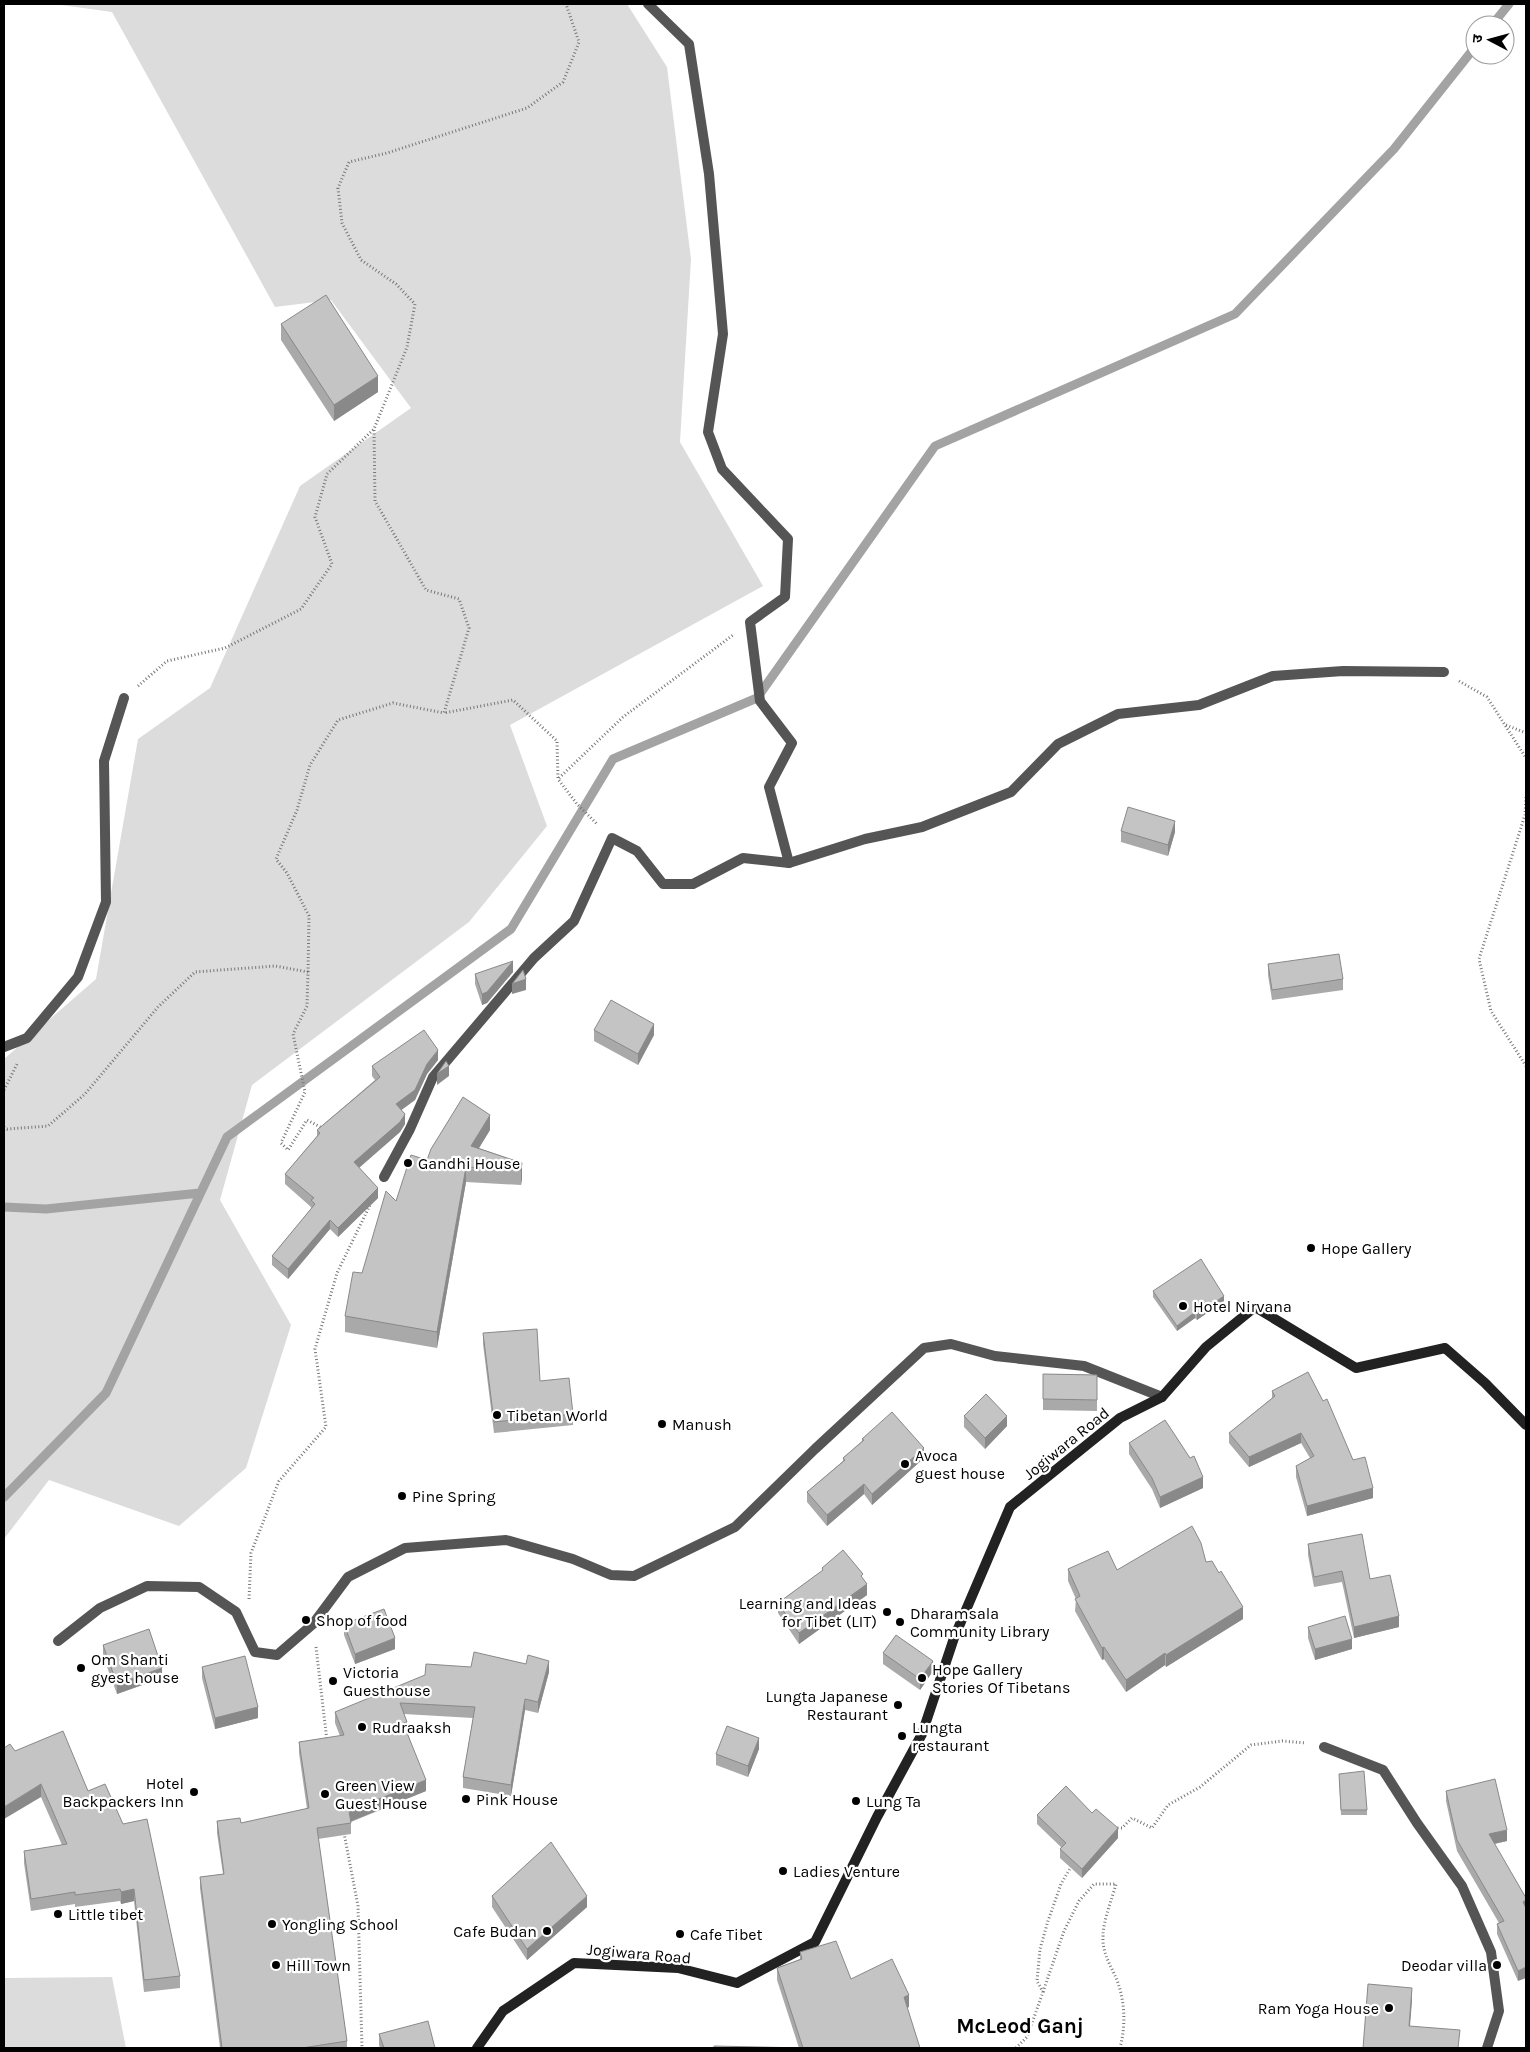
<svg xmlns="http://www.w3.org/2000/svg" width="1530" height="2052" viewBox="0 0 1530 2052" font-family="Karla,'Noto Sans Devanagari',sans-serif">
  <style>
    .green { fill: #dcdcdc }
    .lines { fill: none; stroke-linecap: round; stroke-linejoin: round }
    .stream { stroke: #a3a3a3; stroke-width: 9 }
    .path { stroke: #777; stroke-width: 3; stroke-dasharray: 1 2.5; stroke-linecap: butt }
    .street { stroke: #555; stroke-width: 10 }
    .secondary { stroke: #222; stroke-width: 10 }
    .wall { fill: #a9a9a9 }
    .shaded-wall { fill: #898989 }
    .building { fill: #c4c4c4; stroke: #898989 }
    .poi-dot { fill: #000; stroke: #fff; stroke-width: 2 }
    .labels { text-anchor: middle; stroke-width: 4.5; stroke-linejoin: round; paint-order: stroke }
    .poi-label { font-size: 16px; fill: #000; stroke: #fff; text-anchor: start }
    .street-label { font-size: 16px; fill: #000; stroke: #fff }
    .district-label { font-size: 21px; font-weight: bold; fill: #000; stroke: #fff }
  </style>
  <rect width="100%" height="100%" fill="#fff"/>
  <!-- green -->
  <g class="green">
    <polygon points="54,4 627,4 667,67 691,259 680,442 763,586 510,725 547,826 469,922 252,1085 220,1200 291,1325 246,1468 179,1526 49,1480 4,1539 4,1059 96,979 138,739 210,688 300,486 411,408 331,300 275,307 112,12"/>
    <polygon points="112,1977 126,2048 4,2048 4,1978"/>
  </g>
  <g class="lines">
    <!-- stream -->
    <g class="stream">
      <polyline points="1492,25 1509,4"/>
      <polyline points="4,1207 46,1209 200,1193"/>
      <polyline points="4,1497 106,1393 227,1137 511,929 613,759 757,698 935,446 1235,314 1394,149 1475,47"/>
    </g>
    <!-- path -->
    <g class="path">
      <polyline points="374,430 375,501 426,590 459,599 469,628 444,713 513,700 557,741 558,779 577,804 598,825"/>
      <polyline points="1459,681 1487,697 1526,758"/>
      <polyline points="138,686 167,661 225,648 301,609 332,564 315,517 327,474 374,429 407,347 415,304 396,284 361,260 342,223 338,188 349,162 387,153 527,108 563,82 579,42 566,4"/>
      <polyline points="1506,725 1526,733"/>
      <polyline points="559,778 623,717 733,635"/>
      <polyline points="1526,797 1525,815 1479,959 1491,1011 1526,1066"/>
      <polyline points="308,972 309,916 287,873 276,859 297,810 310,765 338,720 393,703 444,713"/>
      <polyline points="4,1090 17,1064"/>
      <polyline points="4,1127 7,1129 48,1126 85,1094 158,1007 195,972 275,966 308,972 307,1006 293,1034 305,1092 281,1143 288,1150 307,1120 322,1128"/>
      <polyline points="249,1599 251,1553 279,1481 326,1427 315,1349 337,1273 371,1203"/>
      <polyline points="316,1647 327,1741"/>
      <polyline points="1114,1828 1122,1828 1132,1818 1152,1828 1168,1805 1200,1787 1251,1745 1282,1741 1306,1743"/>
      <polyline points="344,1833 358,1906 362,2048"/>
      <path d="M1043,1992L1064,1931L1079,1901L1094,1884H1116C1112,1899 1103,1921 1103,1936C1102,1953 1111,1966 1117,1980C1125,2002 1126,2025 1120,2048"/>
      <polyline points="1016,2048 1027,2037 1043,1992 1037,1981 1040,1949 1048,1921 1061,1884 1072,1865"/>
    </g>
    <!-- street -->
    <g class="street">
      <polyline points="648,4 689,44 709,174 723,334 708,432 722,469 788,539 785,597 750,622 760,701 792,743 769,787 789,863"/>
      <polyline points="4,1047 27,1038 78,977 106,902 104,761 124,698"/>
      <polyline points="384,1177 410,1129 433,1077 534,958 574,921 612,838 637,851 663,884 693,884 743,858 789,863 865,839 922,827 1011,792 1058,744 1118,714 1199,705 1273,676 1343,671 1444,672"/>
      <polyline points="58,1641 100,1608 147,1586 199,1587 236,1612 255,1652 277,1655 313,1624 348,1577 405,1548 506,1540 573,1559 611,1575 634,1576 735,1527 815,1449 924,1348 951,1344 995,1356 1084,1366 1162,1397"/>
      <polyline points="1324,1747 1383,1770 1417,1823 1462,1886 1491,1952 1499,2011 1487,2048"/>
    </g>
    <!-- secondary -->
    <polyline class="secondary" points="477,2048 503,2011 574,1963 678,1968 737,1983 815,1942 877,1817 922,1734 954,1638 1010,1507 1120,1418 1162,1397 1206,1347 1255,1307 1356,1368 1445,1348 1485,1383 1526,1425"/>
  </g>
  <!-- wall -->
  <g class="wall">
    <polygon points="281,324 378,392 334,421 281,340"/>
    <polygon points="1121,831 1175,832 1168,856 1121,842"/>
    <polygon points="1268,964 1343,979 1343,990 1272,1000 1268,975"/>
    <polygon points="513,972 487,1003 482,1005 475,984 475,974"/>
    <polygon points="594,1030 654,1035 638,1065 594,1041"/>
    <polygon points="438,1060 427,1074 415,1100 401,1110 405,1124 400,1132 359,1168 378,1198 338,1237 330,1229 288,1279 272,1265 272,1256 311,1209 311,1207 285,1184 285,1174 317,1136 317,1130 375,1080 372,1076 372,1066"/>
    <polygon points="490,1130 479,1148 522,1163 522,1179 521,1185 466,1182 437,1348 345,1332 345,1316 362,1273 396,1201 427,1160"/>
    <polygon points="1153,1291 1224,1301 1197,1320 1195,1318 1177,1331 1153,1297"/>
    <polygon points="483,1333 540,1381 573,1414 573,1425 494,1433 483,1344"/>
    <polygon points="1043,1374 1097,1375 1097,1411 1043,1410"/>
    <polygon points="1272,1391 1353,1460 1373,1498 1307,1516 1296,1477 1296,1466 1310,1458 1301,1443 1249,1467 1229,1443 1229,1433 1272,1398"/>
    <polygon points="964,1416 1007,1426 985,1449 964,1427"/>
    <polygon points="862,1439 924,1458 872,1505 864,1494 827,1526 807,1502 807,1492 843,1461 843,1458 862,1441"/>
    <polygon points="1129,1443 1203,1488 1160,1508 1152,1489 1129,1454"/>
    <polygon points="1308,1544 1370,1579 1399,1627 1354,1638 1342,1582 1314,1587 1308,1555"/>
    <polygon points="1206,1562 1243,1619 1166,1667 1165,1665 1126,1692 1104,1659 1102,1660 1075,1611 1076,1599 1068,1581 1068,1569 1117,1570"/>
    <polygon points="822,1568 867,1595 799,1644 778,1613 778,1603 822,1571"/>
    <polygon points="344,1624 395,1649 355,1664 344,1635"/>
    <polygon points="1308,1627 1352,1649 1315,1660 1308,1638"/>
    <polygon points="103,1645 162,1678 117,1694 103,1656"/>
    <polygon points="883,1653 933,1671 920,1690 883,1664"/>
    <polygon points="202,1667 258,1718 215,1729 202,1678"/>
    <polygon points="549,1672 538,1713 525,1710 511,1796 463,1788 463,1777 473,1718 404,1714 407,1732 426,1791 351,1822 351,1834 318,1839 347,2041 347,2048 220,2048 200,1888 200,1877 223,1874 217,1833 217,1821 241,1823 307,1809 299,1753 299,1742 340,1736 335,1723 335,1712"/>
    <polygon points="759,1749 748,1777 716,1765 716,1754"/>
    <polygon points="15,1751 88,1791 180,1976 180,1988 144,1992 134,1901 121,1904 120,1901 75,1907 75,1904 31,1911 24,1863 24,1851 62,1845 41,1797"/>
    <polygon points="1339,1779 1367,1810 1367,1815 1341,1815"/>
    <polygon points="1446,1791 1507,1841 1494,1844 1526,1898 1518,1981 1497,1934 1497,1924 1499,1923 1457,1851 1446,1801"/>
    <polygon points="1037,1815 1118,1838 1082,1878 1060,1858 1060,1849 1061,1847 1037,1824"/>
    <polygon points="492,1896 587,1907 527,1960 492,1907"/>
    <polygon points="800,1952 851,1979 909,2007 907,2008 920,2048 799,2048 777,1980 777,1968 800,1959"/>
    <polygon points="379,2034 435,2048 380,2048 379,2045"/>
  </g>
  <!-- shaded-wall -->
  <g class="shaded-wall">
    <polygon points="378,376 378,392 334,421 334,405"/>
    <polygon points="1175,821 1175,832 1168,856 1168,845"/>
    <polygon points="513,961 513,972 487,1003 482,1005 482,994"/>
    <polygon points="526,979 526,990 512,994 512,984"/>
    <polygon points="654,1024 654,1035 638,1065 638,1054"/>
    <polygon points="438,1050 438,1060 427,1074 415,1100 396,1114 396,1104"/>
    <polygon points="449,1066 449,1076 437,1085 437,1074"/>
    <polygon points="405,1114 405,1124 400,1132 354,1172 354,1162"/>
    <polygon points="490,1115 490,1130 471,1161 471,1146"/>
    <polygon points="522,1163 522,1179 521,1185 521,1170"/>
    <polygon points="466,1167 466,1182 437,1348 437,1332"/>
    <polygon points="378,1188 378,1198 338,1237 338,1228"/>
    <polygon points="330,1220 330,1229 288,1279 288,1269"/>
    <polygon points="1224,1296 1224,1301 1197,1320 1197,1314"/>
    <polygon points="1195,1312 1195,1318 1177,1331 1177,1326"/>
    <polygon points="1007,1416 1007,1426 985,1449 985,1438"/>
    <polygon points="1301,1433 1301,1443 1249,1467 1249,1457"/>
    <polygon points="924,1448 924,1458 872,1505 872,1494"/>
    <polygon points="1203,1477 1203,1488 1160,1508 1160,1497"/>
    <polygon points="864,1484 864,1494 827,1526 827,1515"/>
    <polygon points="1373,1488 1373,1498 1307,1516 1307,1506"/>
    <polygon points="867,1584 867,1595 799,1644 799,1633"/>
    <polygon points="1243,1607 1243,1619 1166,1667 1166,1655"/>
    <polygon points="1399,1616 1399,1627 1354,1638 1354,1627"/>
    <polygon points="395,1638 395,1649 355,1664 355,1654"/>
    <polygon points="1352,1639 1352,1649 1315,1660 1315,1649"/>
    <polygon points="1104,1647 1104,1659 1102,1660 1102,1648"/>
    <polygon points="1165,1653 1165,1665 1126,1692 1126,1680"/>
    <polygon points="549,1661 549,1672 538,1713 538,1702"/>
    <polygon points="933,1661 933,1671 920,1690 920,1679"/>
    <polygon points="162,1668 162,1678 117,1694 117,1684"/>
    <polygon points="525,1699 525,1710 511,1796 511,1785"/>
    <polygon points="258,1707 258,1718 215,1729 215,1718"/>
    <polygon points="407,1722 407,1733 403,1723"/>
    <polygon points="759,1738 759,1749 748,1777 748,1766"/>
    <polygon points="426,1780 426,1791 349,1822 349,1811"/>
    <polygon points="41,1784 41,1797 4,1819 4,1807"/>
    <polygon points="1118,1828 1118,1838 1082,1878 1082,1869"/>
    <polygon points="1507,1830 1507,1841 1489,1845 1489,1834"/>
    <polygon points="134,1889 134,1901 121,1904 121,1892"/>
    <polygon points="587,1896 587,1907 527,1960 527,1949"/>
    <polygon points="1526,1900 1526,1911 1523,1902"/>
    <polygon points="1526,1967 1526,1978 1518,1981 1518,1971"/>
    <polygon points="1412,1988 1412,2001 1409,2039 1409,2026"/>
    <polygon points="909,1995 909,2007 904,2009 904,1997"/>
  </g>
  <!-- building -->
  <g class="building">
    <polygon points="326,295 378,376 334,405 281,324"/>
    <polygon points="1128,807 1175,821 1168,845 1121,831"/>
    <polygon points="1339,954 1343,979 1272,990 1268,964"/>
    <polygon points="513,961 487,992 482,994 475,974"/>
    <polygon points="523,970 526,979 512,984"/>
    <polygon points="611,1000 654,1024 638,1054 594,1030"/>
    <polygon points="424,1030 438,1050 427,1064 415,1090 396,1104 405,1114 404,1116 400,1122 354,1162 378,1188 338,1228 330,1220 288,1269 272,1256 315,1204 311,1200 314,1198 285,1174 320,1133 317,1130 380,1077 372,1066"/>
    <polygon points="446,1061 449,1066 437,1074"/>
    <polygon points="463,1097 490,1115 471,1146 522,1163 521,1170 466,1167 437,1332 345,1316 353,1272 362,1273 386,1191 396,1201 411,1155 427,1160 431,1149"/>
    <polygon points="1201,1259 1224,1296 1197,1314 1195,1312 1177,1326 1153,1291"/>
    <polygon points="537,1329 540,1381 569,1378 573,1414 494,1422 483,1333"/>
    <polygon points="1308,1372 1323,1401 1327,1399 1353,1460 1365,1457 1373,1488 1307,1506 1296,1466 1314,1456 1301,1433 1249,1457 1229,1433 1275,1396 1272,1391"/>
    <polygon points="1043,1374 1097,1375 1097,1400 1043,1399"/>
    <polygon points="986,1394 1007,1416 985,1438 964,1416"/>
    <polygon points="892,1412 924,1448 872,1494 864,1484 827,1515 807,1492 845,1460 843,1458 864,1440 862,1439"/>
    <polygon points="1165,1420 1190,1458 1194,1456 1203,1477 1160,1497 1152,1478 1129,1443"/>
    <polygon points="1192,1526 1201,1543 1206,1562 1212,1561 1219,1573 1221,1571 1243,1607 1166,1655 1165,1653 1126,1680 1104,1647 1102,1648 1075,1599 1080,1596 1068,1569 1108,1551 1117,1570"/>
    <polygon points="1362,1534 1370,1579 1390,1575 1399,1616 1354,1627 1342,1571 1314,1577 1308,1544"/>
    <polygon points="843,1550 863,1574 861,1576 867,1584 799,1633 778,1603 823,1570 822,1568"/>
    <polygon points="384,1609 395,1638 355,1654 344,1624"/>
    <polygon points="1345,1616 1352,1639 1315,1649 1308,1627"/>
    <polygon points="149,1629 162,1668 117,1684 103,1645"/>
    <polygon points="896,1635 933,1661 920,1679 883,1653"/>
    <polygon points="474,1652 526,1664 528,1655 549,1661 538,1702 525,1699 511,1785 463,1777 475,1707 400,1703 407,1722 403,1723 426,1780 349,1811 351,1823 317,1828 347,2041 302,2048 222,2048 200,1877 224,1874 217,1821 240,1818 241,1823 309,1808 299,1742 344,1735 335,1712 425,1675 426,1664 471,1667"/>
    <polygon points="245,1656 258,1707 215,1718 202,1667"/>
    <polygon points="727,1726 759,1738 748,1766 716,1754"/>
    <polygon points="63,1731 88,1791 105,1784 123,1824 147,1819 180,1976 144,1980 134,1889 121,1892 120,1889 75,1895 75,1892 31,1899 24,1851 67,1844 41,1784 4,1807 4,1748 10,1744 15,1751"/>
    <polygon points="1364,1771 1367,1810 1341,1810 1339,1774"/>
    <polygon points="1495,1779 1507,1830 1489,1834 1526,1898 1526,1900 1523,1902 1526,1908 1526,1967 1518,1971 1497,1924 1504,1921 1457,1840 1446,1791"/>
    <polygon points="1066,1786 1092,1813 1096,1809 1118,1828 1082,1869 1060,1849 1066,1843 1037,1815"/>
    <polygon points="551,1842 587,1896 527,1949 492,1896"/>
    <polygon points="836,1941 851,1979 892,1959 909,1995 904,1997 920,2048 714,2048 714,2046 803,2048 777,1968 802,1959 800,1952"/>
    <polygon points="1368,1984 1412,1988 1409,2026 1460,2030 1458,2048 1363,2048"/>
    <polygon points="428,2021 435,2048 384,2048 379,2034"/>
  </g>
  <!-- markers -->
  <g class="poi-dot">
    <circle cx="408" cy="1163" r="5"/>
    <circle cx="1311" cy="1248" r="5"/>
    <circle cx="1183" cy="1306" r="5"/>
    <circle cx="497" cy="1415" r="5"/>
    <circle cx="662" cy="1424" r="5"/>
    <circle cx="905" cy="1464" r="5"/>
    <circle cx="402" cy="1496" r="5"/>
    <circle cx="887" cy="1612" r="5"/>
    <circle cx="306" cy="1620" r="5"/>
    <circle cx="900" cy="1622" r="5"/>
    <circle cx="81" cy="1668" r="5"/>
    <circle cx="922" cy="1678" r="5"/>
    <circle cx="333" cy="1681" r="5"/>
    <circle cx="898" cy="1705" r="5"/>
    <circle cx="362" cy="1727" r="5"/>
    <circle cx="902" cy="1736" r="5"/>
    <circle cx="194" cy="1792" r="5"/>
    <circle cx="325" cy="1794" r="5"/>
    <circle cx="466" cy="1799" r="5"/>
    <circle cx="856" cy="1801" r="5"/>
    <circle cx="783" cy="1871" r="5"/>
    <circle cx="58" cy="1914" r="5"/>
    <circle cx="272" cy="1924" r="5"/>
    <circle cx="547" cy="1931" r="5"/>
    <circle cx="680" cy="1934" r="5"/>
    <circle cx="276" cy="1965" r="5"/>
    <circle cx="1497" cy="1965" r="5"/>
    <circle cx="1389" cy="2008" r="5"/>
  </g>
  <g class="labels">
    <!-- poi labels -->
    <g class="poi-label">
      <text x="418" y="1169">Gandhi House</text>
      <text x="1321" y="1254">Hope Gallery</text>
      <text x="1193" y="1312">Hotel Nirvana</text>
      <text x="507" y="1421">Tibetan World</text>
      <text x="672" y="1430">Manush</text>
      <text x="915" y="1461">Avoca<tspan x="915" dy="18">guest house</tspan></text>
      <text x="412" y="1502">Pine Spring</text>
      <text x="877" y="1609" text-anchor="end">Learning and Ideas<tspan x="877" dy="18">for Tibet (LIT)</tspan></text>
      <text x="910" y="1619">Dharamsala<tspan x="910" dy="18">Community Library</tspan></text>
      <text x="316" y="1626">Shop of food</text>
      <text x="91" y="1665">Om Shanti<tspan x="91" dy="18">gyest house</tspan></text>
      <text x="932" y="1675">Hope Gallery<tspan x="932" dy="18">Stories Of Tibetans</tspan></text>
      <text x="343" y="1678">Victoria<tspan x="343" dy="18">Guesthouse</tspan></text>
      <text x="888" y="1702" text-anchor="end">Lungta Japanese<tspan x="888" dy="18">Restaurant</tspan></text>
      <text x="372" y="1733">Rudraaksh</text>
      <text x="912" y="1733">Lungta<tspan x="912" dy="18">restaurant</tspan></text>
      <text x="184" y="1789" text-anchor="end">Hotel<tspan x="184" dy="18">Backpackers Inn</tspan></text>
      <text x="335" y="1791">Green View<tspan x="335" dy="18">Guest House</tspan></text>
      <text x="476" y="1805">Pink House</text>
      <text x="866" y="1807">Lung Ta</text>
      <text x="793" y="1877">Ladies Venture</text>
      <text x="68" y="1920">Little tibet</text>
      <text x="282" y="1930">Yongling School</text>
      <text x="537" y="1937" text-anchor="end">Cafe Budan</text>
      <text x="690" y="1940">Cafe Tibet</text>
      <text x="286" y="1971">Hill Town</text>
      <text x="1487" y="1971" text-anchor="end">Deodar villa</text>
      <text x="1379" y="2014" text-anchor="end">Ram Yoga House</text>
    </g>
    <!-- street labels -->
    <g class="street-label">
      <text transform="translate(1066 1443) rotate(-39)" y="6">Jogiwara Road</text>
      <text transform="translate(639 1953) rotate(5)" y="6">Jogiwara Road</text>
    </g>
    <!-- district labels -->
    <g class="district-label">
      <text x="1020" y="2033">McLeod Ganj</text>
    </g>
  </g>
  <!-- border -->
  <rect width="1530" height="2052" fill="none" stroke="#000000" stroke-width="10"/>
  <!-- north arrow -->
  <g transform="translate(1490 40) rotate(276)"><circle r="24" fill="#ffffff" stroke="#999999"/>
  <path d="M0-4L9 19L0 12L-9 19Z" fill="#000000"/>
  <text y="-8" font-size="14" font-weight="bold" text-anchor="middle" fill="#000000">उ</text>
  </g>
</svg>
